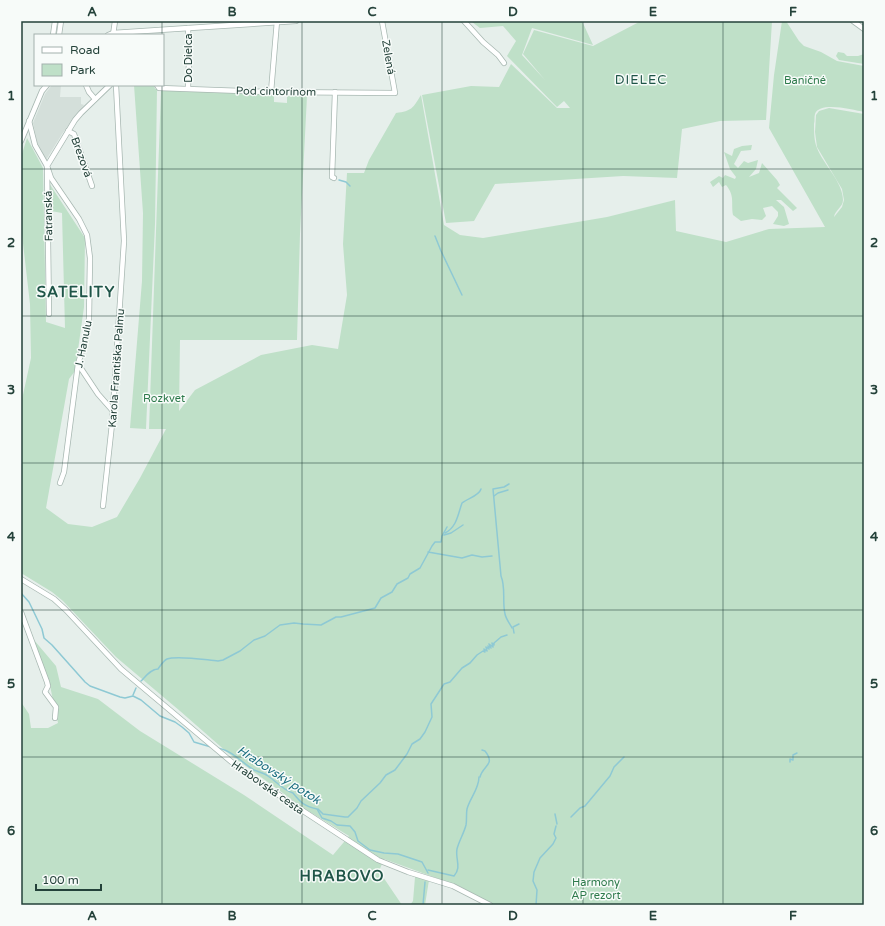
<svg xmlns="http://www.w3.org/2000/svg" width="885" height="926" viewBox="0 0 885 926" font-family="'Varela Round',sans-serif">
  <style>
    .built { fill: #d4dfda }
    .green { fill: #bfe0c8 }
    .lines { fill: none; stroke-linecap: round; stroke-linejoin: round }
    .stream { stroke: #8ec9d4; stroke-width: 1.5 }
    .minor-casing { stroke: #a8b8b2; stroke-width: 6 }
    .minor { stroke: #fff; stroke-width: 4.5 }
    .grid { fill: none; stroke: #24423a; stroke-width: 1; stroke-opacity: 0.55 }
    .labels { text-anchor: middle; stroke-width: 3; stroke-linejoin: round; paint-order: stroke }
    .street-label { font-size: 11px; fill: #24423a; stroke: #f7fbf9 }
    .park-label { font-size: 11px; fill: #2d7a4b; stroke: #f7fbf9 }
    .water-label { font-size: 12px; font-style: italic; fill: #1c6f80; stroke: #f7fbf9 }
    .quarter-label { font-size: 13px; letter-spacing: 1px; fill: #1f5548; stroke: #f7fbf9 }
    .district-label { font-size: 15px; font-weight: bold; letter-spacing: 1px; fill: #1f5548; stroke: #f7fbf9 }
    .neatline { fill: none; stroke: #24423a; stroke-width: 1.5 }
    .grid-label { font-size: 13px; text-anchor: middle; font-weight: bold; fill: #24423a }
  </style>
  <rect width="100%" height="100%" fill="#e6efeb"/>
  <!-- built -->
  <polygon class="built" points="52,85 61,85 60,97 81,97 81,104 84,105 62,134 46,160 37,142 33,123 45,94"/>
  <!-- green -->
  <g class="green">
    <polygon points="475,21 582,21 593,45 532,28 522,55 545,80 523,54 534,30 593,46 641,21 772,21 766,120 720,121 682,129 677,178 623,176 495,184 474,221 446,223 422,95 471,86 499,87 511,64 557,108 570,108 564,101 557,107 507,56 516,41 503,26 480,28 472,22"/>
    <path d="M782,21H786L799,41L804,46L821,52L837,61L864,66V112C853,110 820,101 815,114C814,117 815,121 814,124C814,131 814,141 817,148C823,164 843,182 843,200C843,207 835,210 834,217L842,207L844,200L842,189L817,147L815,132L816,115L819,111L829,108L864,114V905H494L461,887L384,859L379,871L402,905H21V702L29,714L31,728H48L58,723L50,686L34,640L56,666L61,687L98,699L140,731L244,795L333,855L349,836L302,807L228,753L180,711L116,657L63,601L52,592L21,573V404L31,358L30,304L21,226L22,184L21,183V157L27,138L43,168L46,322L65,328L62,213L51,211L49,183L85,238L84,307L75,371L69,379L46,508L68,524L92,527L117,517L140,478L166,429H149L161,90L274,94V102L287,103V96H307L300,234L297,340H180L179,411L195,390L261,355L312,345L338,349L347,295L343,244L347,173H364L369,160L396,113C412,111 413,108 421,95L444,225L460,235L483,238L607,217L675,200L676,231L726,242L769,229L825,227L769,128L774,75Z"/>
    <polygon points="838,52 844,53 847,56 858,56 864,54 864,64 839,60 836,56"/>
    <polygon points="134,85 154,85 155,89 157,89 155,224 146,429 130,428 142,281 143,213"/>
    <path d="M752,145L751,150L741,151L734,164L738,168L744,161L748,163L758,160L756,169L749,177L759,173L762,163L777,180L780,185L777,188L797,208L793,211L781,200H776L784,207L789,224L784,226L773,224L778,216V212L772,206L763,208L766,216L762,220L752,219L741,221L733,215C731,202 735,196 726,185L722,187L719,182L713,187L710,182L719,176L723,178L725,175L735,179L736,177L730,169L724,152L732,156L734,149L742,146Z"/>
    <polygon points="385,864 429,880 425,905 410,905 413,901 415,877 387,866"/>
  </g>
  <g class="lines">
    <!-- stream -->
    <g class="stream">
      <polyline points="339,180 346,182 350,186"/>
      <polyline points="435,236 441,251 462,295"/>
      <path d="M509,484L504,487L493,489L501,576C506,588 502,601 505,614C506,619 510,624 512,628"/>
      <polyline points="494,496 498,493 508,490"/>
      <path d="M445,533C457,527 458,514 462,503C468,498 479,496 481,489"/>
      <polyline points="444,535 451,533 463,525"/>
      <polyline points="428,552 462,558 472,555 482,557 492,556"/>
      <polyline points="21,593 29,602 42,629 44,638 52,645 85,682 90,686 120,697 125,698 133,696 141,700 160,716 175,722 182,727 189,733 194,742 211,747"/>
      <polyline points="514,633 513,627 519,624"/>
      <path d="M141,681C146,676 151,669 158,669C161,665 163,661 167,659C177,655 206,660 218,661L223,660L240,651L254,640L265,636L280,625L294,623L303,624L321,625L336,617H341L375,608L381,598L392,592L397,584L408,578L410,574L420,568L432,546L435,542H441L442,536L447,527"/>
      <polyline points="133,695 136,688"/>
      <path d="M216,748C231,749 242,763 254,770C258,772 264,773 268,776C277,782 283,790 293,793C301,803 304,806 317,809L322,818L331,821L337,825L350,826L355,832L358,841L370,850L384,853L398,854L422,862L428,873"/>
      <polyline points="790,762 790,759 793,760 793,755 797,753"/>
      <path d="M480,777C483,765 496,765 485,751L482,750"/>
      <polyline points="318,809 323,814 345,817 348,817 357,808 361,801 380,783 386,775 395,770 407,754 412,744 420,739 425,732 432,717 431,704 444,684 450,682 462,668 470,663 477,655 483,651 485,652 484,649 487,651 486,647 489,649 488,646 491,648 489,644 493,647 492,643 494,645 494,643 501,637 507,635"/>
      <polyline points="555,814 557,824"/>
      <polyline points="571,817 580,808 585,806 610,776 614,767 624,757"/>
      <path d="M428,870L454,876C462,867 455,859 457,849C459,841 464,833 466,825C467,820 466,814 467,809C470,798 479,789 479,777"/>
      <polyline points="423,905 425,882"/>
      <polyline points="536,905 537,890 533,881 534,872 540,858 553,844 556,838 554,834 556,826"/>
    </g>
    <!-- minor casing -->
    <g class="minor-casing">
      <g id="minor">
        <polyline points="464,21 483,42 498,55 504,63"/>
        <polyline points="853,21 864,29"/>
        <polyline points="188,28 189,61 188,88"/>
        <polyline points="53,35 55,21"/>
        <polyline points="59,35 61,21"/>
        <polyline points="108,35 113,33 296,21"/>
        <polyline points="113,35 115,21"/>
        <polyline points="86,85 89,92 95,99"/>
        <polyline points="157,85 159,88 271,92 395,93 382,21"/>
        <polyline points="271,92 277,21"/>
        <polyline points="29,121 35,145 47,166 49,314"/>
        <polyline points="68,131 74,134 92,186"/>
        <polyline points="21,141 42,91 47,85"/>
        <polyline points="334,178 332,177 335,92"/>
        <polyline points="78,364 98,394 113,411"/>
        <polyline points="60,483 64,472 78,364 87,334 89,318 90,258 87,235 79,219 51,178 47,166 75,120 81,113 110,85"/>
        <polyline points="103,506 112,424 124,241 116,85"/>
        <polyline points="21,579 54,599 66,610 121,669 234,764 259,782 378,860 408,872 453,886 490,905"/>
        <polyline points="21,612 47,682 48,686 45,692 56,707 55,718"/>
      </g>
    </g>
    <!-- minor -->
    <use href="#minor" class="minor"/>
  </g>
  <!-- grid -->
  <path class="grid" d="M162,21V35M302,21V905M442,21V905M583,21V905M723,21V905M162,85V905M21,169H864M21,316H864M21,463H864M21,610H864M21,757H864"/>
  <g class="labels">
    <!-- street labels -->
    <g class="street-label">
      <text transform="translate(389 57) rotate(80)" y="4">Zelená</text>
      <text transform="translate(188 58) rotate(-90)" y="4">Do Dielca</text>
      <text transform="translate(276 91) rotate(1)" y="4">Pod cintorínom</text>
      <text transform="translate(82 157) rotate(70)" y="4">Brezová</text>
      <text transform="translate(48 216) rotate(-91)" y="4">Fatranská</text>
      <text transform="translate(83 344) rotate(-78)" y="4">J. Hanulu</text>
      <text transform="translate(116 368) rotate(-86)" y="4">Karola Františka Palmu</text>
      <text transform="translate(268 787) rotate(35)" y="4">Hrabovská cesta</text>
    </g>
    <!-- park labels -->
    <g class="park-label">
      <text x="805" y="84">Baničné</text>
      <text x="164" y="402">Rozkvet</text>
      <text x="596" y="886">Harmony<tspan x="596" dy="13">AP rezort</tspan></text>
    </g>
    <!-- water labels -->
    <g class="water-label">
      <text transform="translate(279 775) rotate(33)" y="4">Hrabovský potok</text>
    </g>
    <!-- quarter labels -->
    <g class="quarter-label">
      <text x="641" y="84">DIELEC</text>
    </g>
    <!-- district labels -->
    <g class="district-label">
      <text x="76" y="297">SATELITY</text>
      <text x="342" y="881">HRABOVO</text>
    </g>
  </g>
  <!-- border -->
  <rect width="885" height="926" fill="none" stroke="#f7fbf9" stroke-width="44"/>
  <!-- legend -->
  <rect x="34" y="34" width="130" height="52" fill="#f7fbf9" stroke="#a3b1ad"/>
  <rect x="42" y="47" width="20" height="6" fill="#ffffff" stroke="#a3b1ad"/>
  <text x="70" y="54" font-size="12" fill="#24423a">Road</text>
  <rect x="42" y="64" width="20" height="12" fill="#bfe0c8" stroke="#a3b1ad"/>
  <text x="70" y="74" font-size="12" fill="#24423a">Park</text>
  <!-- scale -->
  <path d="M36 884v6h65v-6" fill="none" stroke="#24423a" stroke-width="2"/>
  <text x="42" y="884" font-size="12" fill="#24423a" stroke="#f7fbf9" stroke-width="3" paint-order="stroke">100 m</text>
  <rect x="22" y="22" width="841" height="882" class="neatline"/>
  <g class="grid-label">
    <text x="92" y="16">A</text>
    <text x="232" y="16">B</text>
    <text x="372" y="16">C</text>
    <text x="513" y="16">D</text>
    <text x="653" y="16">E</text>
    <text x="793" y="16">F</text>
    <text x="11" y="100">1</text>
    <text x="874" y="100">1</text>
    <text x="11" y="247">2</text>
    <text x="874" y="247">2</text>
    <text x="11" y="394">3</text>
    <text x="874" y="394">3</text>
    <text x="11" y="541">4</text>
    <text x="874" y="541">4</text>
    <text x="11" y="688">5</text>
    <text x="874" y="688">5</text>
    <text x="11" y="835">6</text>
    <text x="874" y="835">6</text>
    <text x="92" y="920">A</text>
    <text x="232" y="920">B</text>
    <text x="372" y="920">C</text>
    <text x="513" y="920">D</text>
    <text x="653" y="920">E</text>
    <text x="793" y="920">F</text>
  </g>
</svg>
